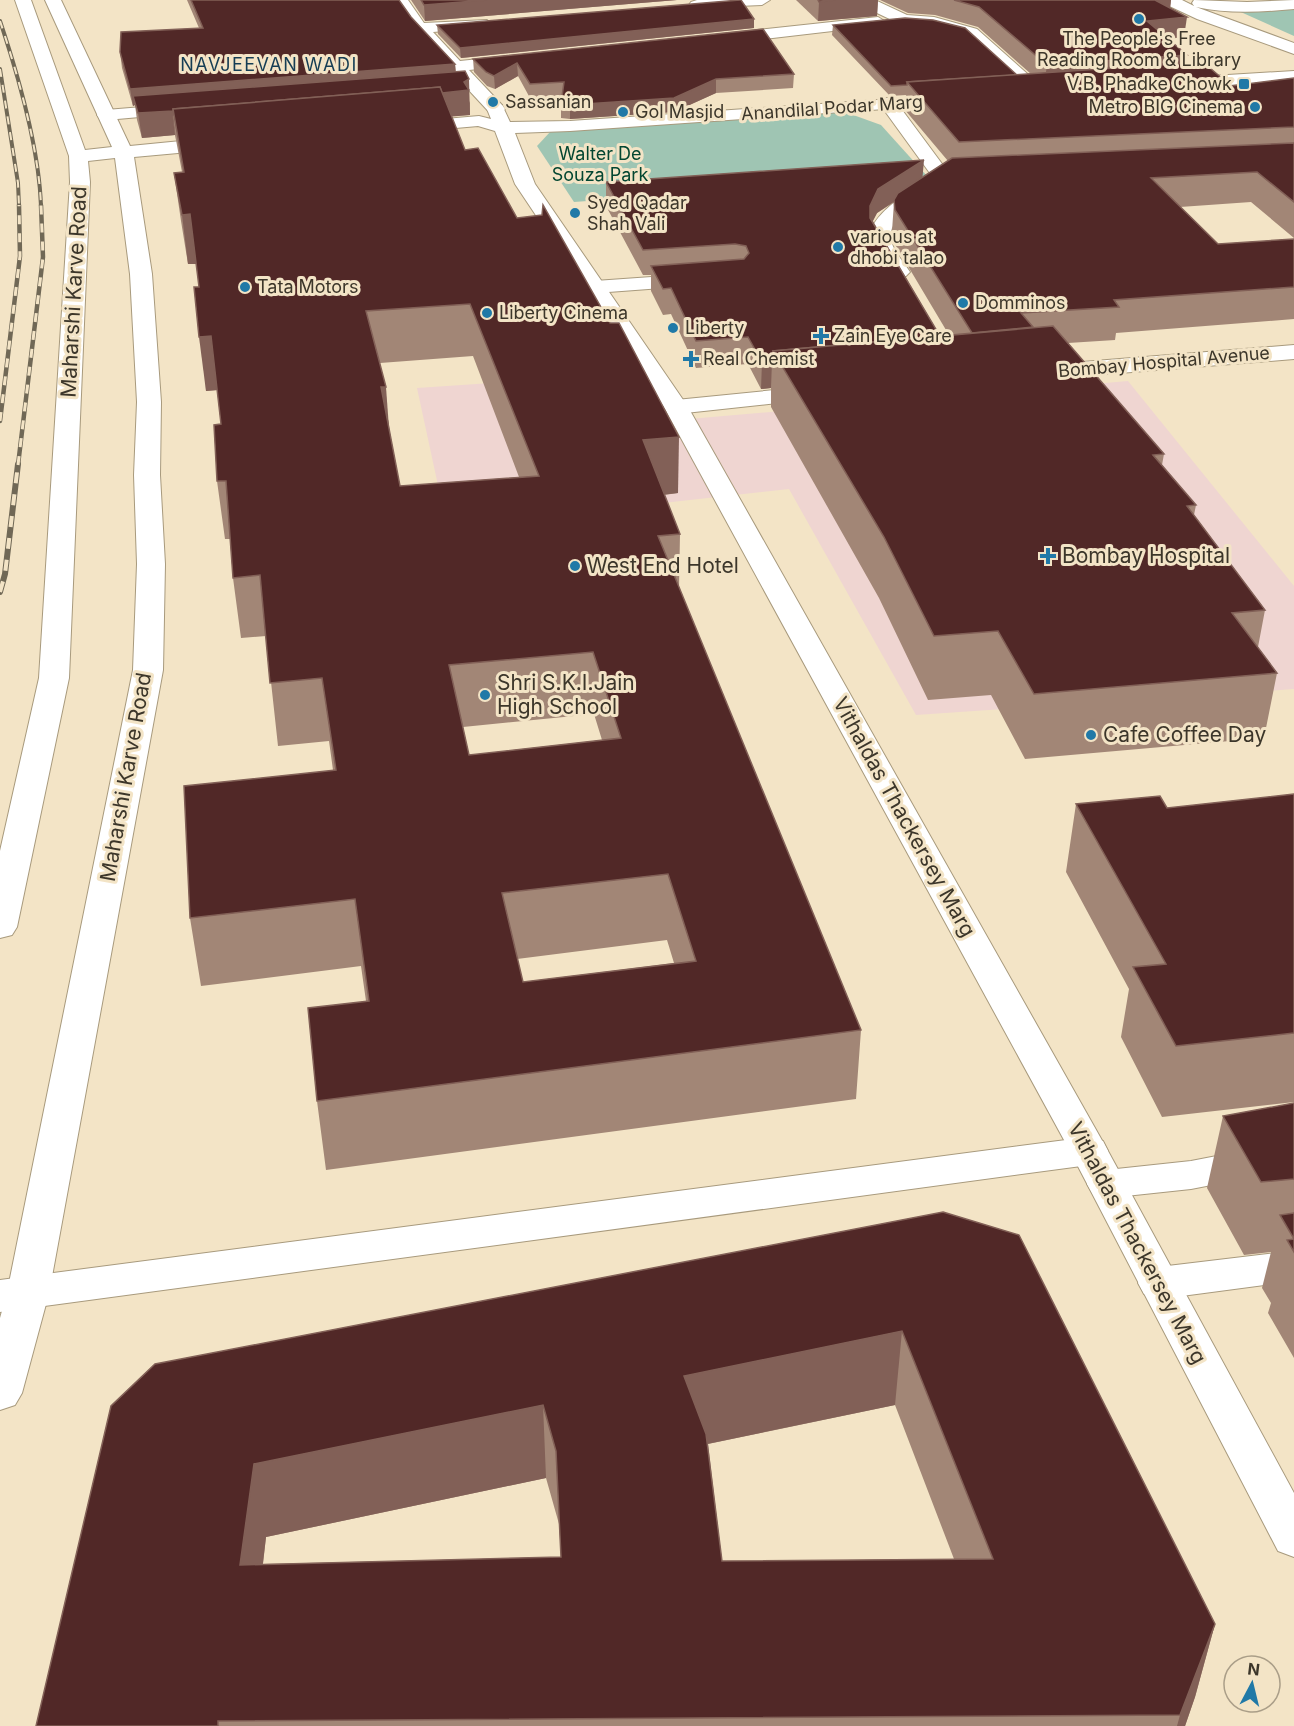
<svg xmlns="http://www.w3.org/2000/svg" width="1294" height="1726" viewBox="0 0 1294 1726" font-family="Inter,sans-serif">
  <style>
    .medical { fill: #efd5d1 }
    .green { fill: #9fc5b3 }
    .lines { fill: none; stroke-linecap: round; stroke-linejoin: round }
    .street-casing { stroke: #a89a7d; stroke-width: 2 }
    .secondary-casing { stroke: #a89a7d; stroke-width: 2 }
    .street { fill: #fff; fill-rule: evenodd }
    .secondary { fill: #fff; fill-rule: evenodd }
    .rail-far2-casing { stroke: #706856; stroke-width: 4 }
    .rail-far1-casing { stroke: #706856; stroke-width: 4.5 }
    .rail-casing { stroke: #706856; stroke-width: 6 }
    .rail-far2 { stroke: #f3e4c6; stroke-width: 2; stroke-dasharray: 8; stroke-linecap: butt }
    .rail-far1 { stroke: #f3e4c6; stroke-width: 3; stroke-dasharray: 9; stroke-linecap: butt }
    .rail { stroke: #f3e4c6; stroke-width: 4; stroke-dasharray: 11; stroke-linecap: butt }
    .wall { fill: #a28676; fill-rule: evenodd }
    .shaded-wall { fill: #826057 }
    .building { fill: #512827; stroke: #826057; stroke-width: 1.5; fill-rule: evenodd }
    .poi-dot { fill: #2079a7; stroke: #f3e4c6; stroke-width: 2 }
    .labels { text-anchor: middle; stroke-width: 6; stroke-linejoin: round; paint-order: stroke }
    .far-poi-label { font-size: 18px; fill: #3c362a; stroke: #f3e4c6; text-anchor: start }
    .far-neighbourhood-label { font-size: 18px; letter-spacing: 1.5px; fill: #153d54; stroke: #f3e4c6 }
    .far-street-label { font-size: 18px; fill: #3c362a; stroke: #f3e4c6 }
    .far-park-label { font-size: 18px; fill: #034631; stroke: #f3e4c6 }
    .street-label { font-size: 21px; fill: #3c362a; stroke: #f3e4c6 }
    .poi-label { font-size: 21px; fill: #3c362a; stroke: #f3e4c6; text-anchor: start }
  </style>
  <rect width="100%" height="100%" fill="#f3e4c6"/>
  <!-- medical -->
  <polygon class="medical" points="638,373 666,421 1128,381 1294,586 1294,689 916,715 789,489 447,527 417,388"/>
  <!-- green -->
  <g class="green">
    <polygon points="1294,7 1294,36 1234,9"/>
    <polygon points="845,112 881,125 927,176 574,202 537,146 551,131"/>
  </g>
  <g class="lines">
    <!-- street casing -->
    <g class="street-casing">
      <g id="street">
        <polygon points="392,0 408,0 424,23 487,20 489,23 487,26 481,28 433,32 460,61 517,55 523,56 525,60 523,64 517,65 469,70 502,105 505,109 502,113 490,113 414,31"/>
        <polygon points="697,0 770,0 762,5 691,8 689,5 691,2"/>
        <polygon points="854,0 875,0 907,15 934,17 977,29 1050,94 1047,98 1035,98 965,35 933,27 898,23 856,3"/>
        <polygon points="878,17 886,22 884,25 721,44 713,39 721,34"/>
        <path d="M888,98L894,99L954,180L951,184L939,185L942,188L939,192C921,203 883,217 892,244C896,254 904,263 910,272L906,276L899,278L892,276C884,266 870,249 870,235C870,216 919,179 937,183L879,103L882,99Z"/>
        <polygon points="179,104 185,105 188,109 185,113 106,120 100,119 97,115 100,111 106,110"/>
        <polygon points="694,274 702,275 705,280 702,285 595,293 587,292 584,287 587,282 595,281"/>
        <polygon points="1294,345 1294,359 1045,379 1037,377 1033,372 1037,367 1045,365"/>
        <polygon points="815,386 823,388 827,393 823,398 676,414 668,412 664,407 668,402 676,400"/>
        <polygon points="1089,1137 1103,1141 1108,1151 1103,1161 1089,1165 0,1312 0,1280"/>
        <polygon points="1294,1141 1294,1169 1191,1189 1107,1198 1093,1194 1087,1184 1093,1174 1107,1170 1191,1161"/>
        <polygon points="1294,1251 1294,1281 1159,1299 1144,1294 1138,1283 1144,1272 1159,1267"/>
      </g>
    </g>
    <!-- secondary casing -->
    <g class="secondary-casing">
      <g id="secondary">
        <polygon points="15,0 31,0 85,150 112,147 45,0 61,0 130,146 222,137 229,139 231,143 229,147 222,149 134,157 152,274 161,402 160,475 165,564 163,670 49,1293 22,1393 15,1405 0,1410 0,1318 7,1293 133,670 137,564 134,475 137,402 130,274 115,158 88,161 90,182 69,678 17,927 12,935 0,938 0,851 39,678 70,182 69,156"/>
        <path d="M1161,0H1182L1194,6L1192,3L1194,0L1247,2L1294,0V9C1262,12 1228,14 1196,7L1294,43V54L1197,19L1163,3Z"/>
        <polygon points="1294,71 1294,81 1179,88 1173,87 1170,83 1173,79 1179,78"/>
        <polygon points="951,95 957,96 960,100 957,104 570,131 515,133 535,184 688,407 1108,1151 1294,1493 1294,1557 1278,1551 1070,1151 664,407 515,184 495,131 478,126 411,132 405,131 402,127 405,123 411,122 479,116 491,119 487,109 490,105 502,105 510,122 570,121"/>
      </g>
    </g>
    <!-- street -->
    <use href="#street" class="street"/>
    <!-- secondary -->
    <use href="#secondary" class="secondary"/>
    <!-- rail-far2 casing -->
    <g class="rail-far2-casing">
      <g id="rail-far2">
        <path d="M0,21C18,75 39,149 41,206"/>
        <polyline points="0,69 18,183 19,206"/>
      </g>
    </g>
    <!-- rail-far1 casing -->
    <g class="rail-far1-casing">
      <g id="rail-far1">
        <polyline points="0,421 20,256 19,205"/>
        <polyline points="18,465 43,257 41,205"/>
      </g>
    </g>
    <!-- rail casing -->
    <g class="rail-casing">
      <polyline id="rail" points="0,592 5,574 18,464"/>
    </g>
    <!-- rail-far2 -->
    <use href="#rail-far2" class="rail-far2"/>
    <!-- rail-far1 -->
    <use href="#rail-far1" class="rail-far1"/>
    <!-- rail -->
    <use href="#rail" class="rail"/>
  </g>
  <!-- wall -->
  <g class="wall">
    <path d="M187,0H399L411,17L455,64L456,72L470,103V115L451,116L465,150L517,218L678,493L664,495L680,534L679,588L861,1030L856,1099L326,1170L317,1101L366,1001L361,966L201,986L190,918L333,770L329,741L278,746L266,636L241,638L233,578L230,539H225L217,481L221,424L217,390L206,391L199,287L197,264H188L181,221L174,173L182,172L176,140L175,135L142,138L137,120L135,105L133,106L122,68L120,52L199,28ZM473,356L519,477L400,486L390,433L380,363ZM594,714L602,740L469,755L463,727ZM667,940L674,963L523,982L517,959Z"/>
    <polygon points="411,0 677,0 425,21"/>
    <polygon points="796,0 878,0 877,16 818,21"/>
    <path d="M880,0H1171L1170,8L1184,37L1168,39L1186,63L1231,86L1294,78V238L1251,202L1180,207L1218,244L1294,239V319L1116,333L1115,340L1068,343L1164,454L1162,465L1196,505L1194,515L1265,610L1258,647L1277,673L1264,738L1025,759L991,695L928,700L879,598L771,407V388L761,389L748,364L696,368L671,314L663,315L651,291V275H643L606,206V182L923,177L948,161L905,110L906,95L890,96L832,35L833,25L1017,75L1031,74L978,27L935,15L908,13ZM894,202L892,231L893,241L949,335L940,336L873,221L877,213Z"/>
    <polygon points="754,19 754,28 461,58 438,34 437,25"/>
    <polygon points="473,59 794,74 793,88 716,93 674,112 570,119 561,118 561,104 562,96 530,98 518,76 495,89 487,86 474,72"/>
    <polygon points="1294,794 1294,1102 1162,1117 1121,1037 1129,989 1066,872 1076,804 1167,808"/>
    <polygon points="1294,1103 1294,1358 1268,1313 1271,1303 1262,1288 1271,1252 1244,1255 1207,1188 1223,1116"/>
    <path d="M1019,1235L1215,1624L1195,1697L1185,1726H36L111,1406ZM895,1405L954,1559L722,1561L708,1444ZM546,1478L559,1524L561,1557L263,1564L266,1537Z"/>
  </g>
  <!-- shaded-wall -->
  <g class="shaded-wall">
    <polygon points="487,0 677,0 425,21 424,5"/>
    <polygon points="835,0 878,0 877,16 818,21 819,2"/>
    <polygon points="1139,0 1171,0 1170,9"/>
    <polygon points="1187,17 1184,37 1144,41 1147,21"/>
    <polygon points="754,19 754,28 461,58 460,48"/>
    <polygon points="1187,55 1184,76 1044,86 1047,65"/>
    <polygon points="517,63 518,76 495,89 494,76"/>
    <polygon points="455,64 456,80 133,96 135,105 133,106 130,89"/>
    <polygon points="469,79 470,115 178,140 464,82"/>
    <polygon points="716,79 716,93 674,112 570,119 570,105"/>
    <polygon points="172,111 175,135 142,138 138,113"/>
    <polygon points="172,115 173,115 176,140"/>
    <polygon points="924,160 922,183 877,213 868,230 870,206 878,189"/>
    <polygon points="190,214 197,264 188,264 182,215"/>
    <polygon points="211,336 218,390 206,391 199,337"/>
    <polygon points="772,361 771,388 761,389 762,362"/>
    <polygon points="381,387 386,387 390,442"/>
    <polygon points="679,437 678,493 643,497 643,440"/>
    <polygon points="902,1331 895,1405 683,1449 684,1376"/>
    <polygon points="543,1405 546,1478 266,1537 254,1638 240,1565 254,1464"/>
    <polygon points="1215,1624 1195,1697 1185,1726 1177,1726 1180,1715"/>
  </g>
  <!-- building -->
  <g class="building">
    <polygon points="191,0 399,0 411,17 455,64 130,89 120,52 121,32 203,28"/>
    <polygon points="421,0 487,0 424,5"/>
    <polygon points="740,0 741,0 754,19 460,48 437,25"/>
    <polygon points="818,0 835,0 819,2"/>
    <polygon points="954,0 1155,0 1187,17 1147,21 1187,55 1047,65 979,7"/>
    <polygon points="905,18 933,20 965,28 1017,75 907,82 907,85 891,86 833,25"/>
    <polygon points="763,29 794,74 716,79 674,98 570,105 561,104 564,82 530,84 517,63 494,76 486,72 473,59"/>
    <polygon points="1203,62 1231,86 1294,78 1294,127 959,142 907,82"/>
    <polygon points="465,71 469,79 464,82 469,90 442,93 440,87 173,109 173,115 172,115 172,111 138,113 133,96"/>
    <path d="M440,87L465,150L478,148L517,218L542,215L543,205L610,323H619L679,437L643,440L680,534L658,536L861,1030L317,1101L308,1008L369,1001L355,899L190,918L184,786L336,770L322,678L270,683L260,575L233,578L226,481H217L214,425L221,424L211,336L199,337L194,287H199L190,214L182,215L174,173L184,172L173,109ZM470,304L539,476L400,486L381,387H386L366,311ZM593,652L621,738L469,755L449,665ZM668,874L696,961L523,982L502,893Z"/>
    <polygon points="1294,143 1294,202 1257,172 1151,178 1218,244 1294,239 1294,287 1114,300 1119,307 1021,313 1033,327 972,333 895,210 894,200 898,193 952,158"/>
    <polygon points="924,160 878,189 870,206 870,218 940,336 773,351 772,361 762,362 748,337 696,341 671,288 663,289 651,266 744,259 749,253 746,246 735,244 643,250 606,182"/>
    <polygon points="1053,326 1164,454 1153,455 1196,505 1187,506 1265,610 1232,613 1277,673 1034,694 998,631 934,636 884,537 773,351"/>
    <polygon points="1294,794 1294,1033 1176,1046 1133,967 1166,964 1076,804 1160,796 1167,808"/>
    <polygon points="1294,1103 1294,1179 1261,1182 1223,1116"/>
    <path d="M943,1212L1019,1235L1215,1624L1180,1715L218,1721V1726H36L111,1406L155,1364ZM902,1331L993,1559L722,1561L706,1434L684,1376ZM543,1405L556,1451L561,1557L240,1565L254,1464Z"/>
    <polygon points="1294,1213 1294,1239 1280,1215"/>
    <polygon points="1294,1239 1294,1252 1287,1240"/>
  </g>
  <!-- markers -->
  <g class="poi-dot">
    <circle cx="1139" cy="19" r="6"/>
    <rect x="1238" y="78" width="12" height="12" rx="3"/>
    <circle cx="493" cy="102" r="6"/>
    <circle cx="1255" cy="107" r="6"/>
    <circle cx="623" cy="112" r="6"/>
    <circle cx="575" cy="213" r="6"/>
    <circle cx="838" cy="247" r="6"/>
    <circle cx="245" cy="287" r="6"/>
    <circle cx="963" cy="303" r="6"/>
    <circle cx="487" cy="313" r="6"/>
    <circle cx="673" cy="328" r="6"/>
    <path d="M818 327h6v6h6v6h-6v6h-6v-6h-6v-6h6z"/>
    <path d="M688 350h6v6h6v6h-6v6h-6v-6h-6v-6h6z"/>
    <path d="M1045 547h6v6h6v6h-6v6h-6v-6h-6v-6h6z"/>
    <circle cx="575" cy="566" r="6"/>
    <circle cx="485" cy="695" r="6"/>
    <circle cx="1091" cy="735" r="6"/>
  </g>
  <g class="labels">
    <!-- far-poi labels -->
    <g class="far-poi-label">
      <text x="1139" y="45" text-anchor="middle">The People's Free<tspan x="1139" dy="21">Reading Room &amp; Library</tspan></text>
      <text x="1232" y="90" text-anchor="end">V.B. Phadke Chowk</text>
      <text x="505" y="108">Sassanian</text>
      <text x="1243" y="113" text-anchor="end">Metro BIG Cinema</text>
      <text x="635" y="118">Gol Masjid</text>
      <text x="587" y="209">Syed Qadar<tspan x="587" dy="21">Shah Vali</tspan></text>
      <text x="850" y="243">various at<tspan x="850" dy="21">dhobi talao</tspan></text>
      <text x="257" y="293">Tata Motors</text>
      <text x="975" y="309">Domminos</text>
      <text x="499" y="319">Liberty Cinema</text>
      <text x="685" y="334">Liberty</text>
      <text x="834" y="342">Zain Eye Care</text>
      <text x="703" y="365">Real Chemist</text>
    </g>
    <!-- far-neighbourhood labels -->
    <g class="far-neighbourhood-label">
      <text x="269" y="71">NAVJEEVAN WADI</text>
    </g>
    <!-- far-street labels -->
    <g class="far-street-label">
      <text transform="translate(832 108) rotate(-4)" y="6">Anandilal Podar Marg</text>
      <text transform="translate(1164 362) rotate(-5)" y="6">Bombay Hospital Avenue</text>
    </g>
    <!-- far-park labels -->
    <g class="far-park-label">
      <text x="600" y="160">Walter De<tspan x="600" dy="21">Souza Park</tspan></text>
    </g>
    <!-- street labels -->
    <g class="street-label">
      <text transform="translate(74 292) rotate(-87)" y="7">Maharshi Karve Road</text>
      <text transform="translate(126 777) rotate(-80)" y="7">Maharshi Karve Road</text>
      <text transform="translate(904 817) rotate(61)" y="7">Vithaldas Thackersey Marg</text>
      <text transform="translate(1137 1243) rotate(62)" y="7">Vithaldas Thackersey Marg</text>
    </g>
    <!-- poi labels -->
    <g class="poi-label">
      <text x="1062" y="563">Bombay Hospital</text>
      <text x="587" y="573">West End Hotel</text>
      <text x="497" y="690">Shri S.K.I.Jain<tspan x="497" dy="24">High School</tspan></text>
      <text x="1103" y="742">Cafe Coffee Day</text>
    </g>
  </g>
  <!-- north arrow -->
  <g transform="translate(1252 1684) rotate(7)"><circle r="28" fill="#f3e4c6" stroke="#aa9e88" stroke-width="1.5"/>
  <path d="M0-4.5L10 22L0 15L-10 22Z" fill="#2079a7"/>
  <text y="-9" font-size="16" font-weight="bold" text-anchor="middle" fill="#3c362a">N</text>
  </g>
</svg>
